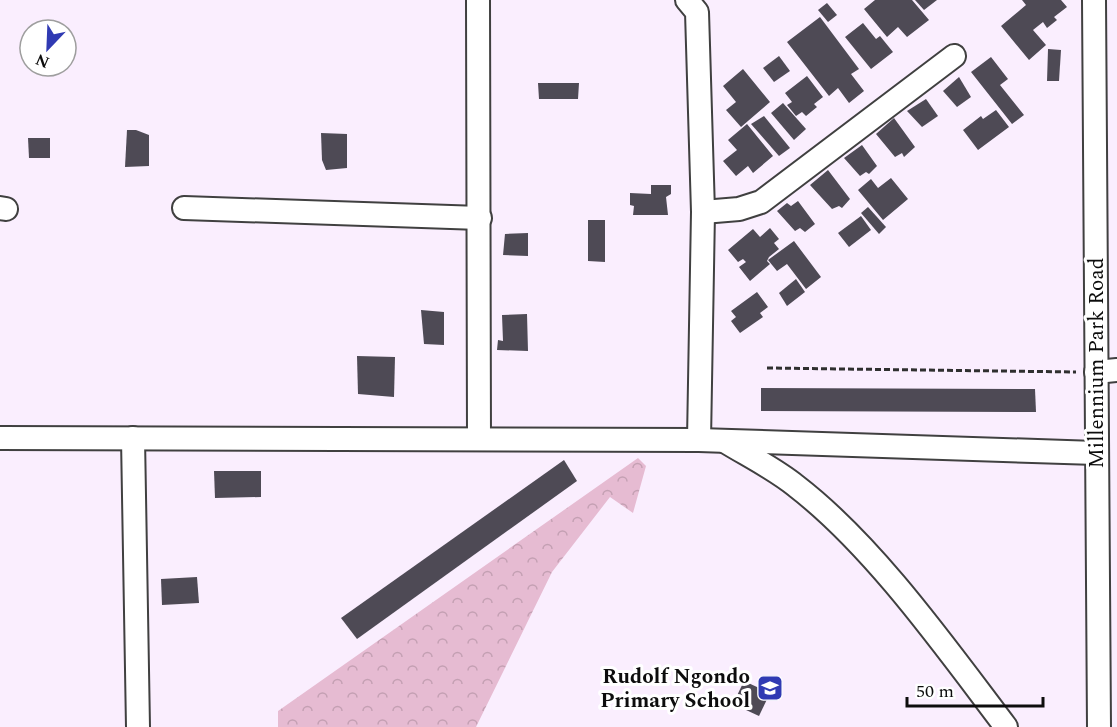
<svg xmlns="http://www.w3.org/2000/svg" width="1117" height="727" viewBox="0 0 1117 727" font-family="Spectral,serif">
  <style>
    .park { fill: url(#park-crowns) }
    .building { fill: #4e4a55 }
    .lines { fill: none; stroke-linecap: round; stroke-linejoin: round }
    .minor-casing { stroke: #404040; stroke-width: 26 }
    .path { stroke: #2f2f2f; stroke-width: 3; stroke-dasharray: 6 3; stroke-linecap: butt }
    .minor { stroke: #fff; stroke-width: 22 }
    .labels { text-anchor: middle; stroke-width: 6; stroke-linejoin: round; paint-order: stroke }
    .street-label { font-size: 21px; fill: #0d0d0d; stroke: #fff }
    .poi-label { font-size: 21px; font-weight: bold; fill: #0d0d0d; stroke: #fff; text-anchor: end }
  </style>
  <defs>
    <pattern id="park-crowns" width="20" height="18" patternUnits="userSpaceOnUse" patternTransform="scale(1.5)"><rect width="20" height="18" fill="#e6bbd2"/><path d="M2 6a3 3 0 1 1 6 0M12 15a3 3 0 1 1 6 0" fill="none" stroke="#c4a0b3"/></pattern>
  </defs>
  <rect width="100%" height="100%" fill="#faeefe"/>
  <!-- park -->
  <polygon class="park" points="638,458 646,466 633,513 610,497 552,572 476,727 278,727 278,711"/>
  <!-- building -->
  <g class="building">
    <polygon points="875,0 912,0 929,20 907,37 898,27 887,37 864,9"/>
    <polygon points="915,0 937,0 924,10"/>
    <polygon points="1022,0 1061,0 1067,7 1054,17 1057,20 1047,28 1043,22 1033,30 1046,45 1029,60 1001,26 1026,5"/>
    <polygon points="827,3 837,15 828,22 818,10"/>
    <polygon points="820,17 859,69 851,74 864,91 849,103 838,88 829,96 787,42"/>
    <polygon points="863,23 876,39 880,36 893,52 871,69 845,37"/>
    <polygon points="1048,49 1061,50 1059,81 1047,81"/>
    <polygon points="779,56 790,71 774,82 763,68"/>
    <polygon points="991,57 1008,79 1000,85 1024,115 1012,124 971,72"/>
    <polygon points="743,69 770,102 741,127 726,110 736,102 723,86"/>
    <polygon points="807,76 823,97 814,104 817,107 806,116 802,112 796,116 787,105 792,102 785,93"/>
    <polygon points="959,77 971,97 957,107 943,91"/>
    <polygon points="538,83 579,83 578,99 539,99"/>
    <polygon points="926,99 938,116 922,127 907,111"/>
    <polygon points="783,103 806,129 794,140 771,113"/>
    <polygon points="996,110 1009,127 978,150 963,130 981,116 983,119"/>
    <polygon points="764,116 790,148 779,156 751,124"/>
    <polygon points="894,118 915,147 904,157 902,153 895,157 876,134"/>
    <polygon points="747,124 773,156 753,173 748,166 736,176 723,161 737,150 728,140"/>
    <polygon points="127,130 136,130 149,135 149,166 125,167"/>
    <polygon points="321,133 347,134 347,168 326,170 322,160"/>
    <polygon points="28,138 50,138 50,158 29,158"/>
    <polygon points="862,145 877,166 869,174 866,172 860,176 844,158"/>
    <polygon points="828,170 850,199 842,208 839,206 832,209 810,185"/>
    <polygon points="891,178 908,199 883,220 858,190 871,179 878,188"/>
    <polygon points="651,185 671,185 671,194 666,197 668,215 633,215 634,206 630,205 630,193 651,194"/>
    <polygon points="798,201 815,224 805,232 800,228 795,231 777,211 787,203 791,206"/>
    <polygon points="868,207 886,227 879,234 861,213"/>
    <polygon points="861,216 871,230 849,247 838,233"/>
    <polygon points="588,220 605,220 605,262 588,261"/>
    <polygon points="770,228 779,239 774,243 779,249 769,257 767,261 770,264 750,281 739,267 746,262 743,259 738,262 728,250 753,229 760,237"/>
    <polygon points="528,233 528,256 503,255 505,234"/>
    <polygon points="794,241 821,277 806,289 787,264 777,271 768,260"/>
    <polygon points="796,279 805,292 787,306 779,293"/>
    <polygon points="757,292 768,307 760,313 763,317 740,333 731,321 736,317 731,311"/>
    <polygon points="421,310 444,312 444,345 424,344"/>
    <polygon points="527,314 528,351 497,350 498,340 503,341 502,315"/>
    <polygon points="357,356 395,357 394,397 358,394"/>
    <polygon points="761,388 1035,389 1036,412 761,411"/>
    <polygon points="564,460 577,481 357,639 341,618"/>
    <polygon points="214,471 261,471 261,497 215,498"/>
    <polygon points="197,577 199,603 162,605 161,579"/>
    <polygon points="744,681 770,693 759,716 733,704"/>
  </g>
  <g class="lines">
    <!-- minor casing -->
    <g class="minor-casing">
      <g id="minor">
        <polyline points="478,0 479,439"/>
        <polyline points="687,0 697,12 703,212 699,440"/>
        <polyline points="1094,0 1099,727"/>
        <polyline points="0,208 6,209"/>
        <polyline points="184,208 480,218"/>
        <polyline points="703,212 739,209 761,202 954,56"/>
        <polyline points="1096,372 1117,370"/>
        <polyline points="0,438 699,440 1096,453"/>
        <polyline points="133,438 138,727"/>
        <path d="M726,442C749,456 775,469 796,486C874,546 946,648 1006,727"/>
      </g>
    </g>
    <!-- path -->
    <polyline class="path" points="767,368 1076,372"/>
    <!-- minor -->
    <use href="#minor" class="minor"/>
  </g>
  <!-- icons -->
  <defs>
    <g id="school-square" transform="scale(1.35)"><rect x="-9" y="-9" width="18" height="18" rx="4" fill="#303ab3" stroke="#fff"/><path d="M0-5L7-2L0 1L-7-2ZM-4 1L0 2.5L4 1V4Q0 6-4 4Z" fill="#fff"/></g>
  </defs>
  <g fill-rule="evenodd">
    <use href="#school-square" x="770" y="688"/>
  </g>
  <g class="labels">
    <!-- street labels -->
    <g class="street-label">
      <text transform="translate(1096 363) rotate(-90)" y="7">Millennium Park Road</text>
    </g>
    <!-- poi labels -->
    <g class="poi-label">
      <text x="750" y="683">Rudolf Ngondo<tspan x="750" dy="24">Primary School</tspan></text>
    </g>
  </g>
  <!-- north arrow -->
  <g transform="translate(48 48) rotate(203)"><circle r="28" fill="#ffffff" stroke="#9e9e9e" stroke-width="1.5"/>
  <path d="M0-4.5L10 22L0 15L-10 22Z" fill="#303ab3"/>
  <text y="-9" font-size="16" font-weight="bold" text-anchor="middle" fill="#0d0d0d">N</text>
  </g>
  <!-- scale -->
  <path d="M907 697v9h136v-9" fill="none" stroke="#0d0d0d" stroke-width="3"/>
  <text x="916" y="697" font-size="18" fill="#0d0d0d" stroke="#ffffff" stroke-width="4.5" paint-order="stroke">50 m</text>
</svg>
